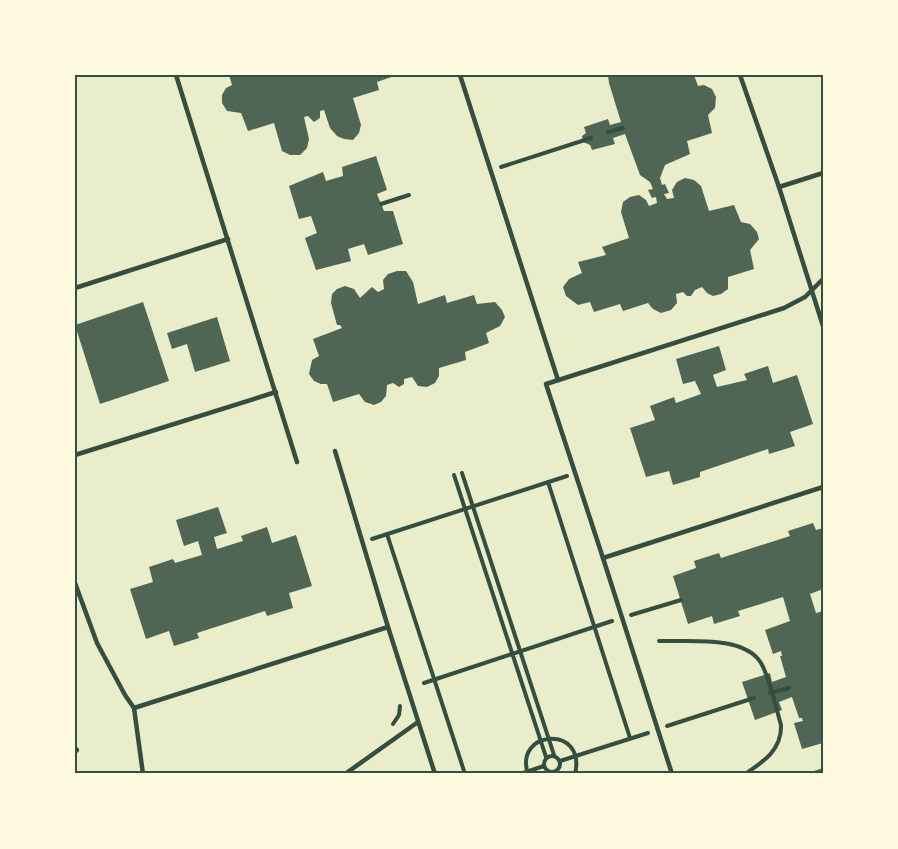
<svg xmlns="http://www.w3.org/2000/svg" width="898" height="849" viewBox="0 0 898 849" font-family="'PT Sans',sans-serif">
  <style>
    .building { fill: #4f6655 }
    .lines { fill: none; stroke-linecap: round; stroke-linejoin: round }
    .path { stroke: #344e41; stroke-width: 4 }
    .service { stroke: #344e41; stroke-width: 4.5 }
    .minor { stroke: #344e41; stroke-width: 6 }
    .neatline { fill: none; stroke: #344e41; stroke-width: 2 }
  </style>
  <rect width="100%" height="100%" fill="#e9edc9"/>
  <!-- building -->
  <g class="building">
    <polygon points="229,75 397,75 377,82 379,90 353,98 361,125 359,133 353,140 344,139 337,136 330,128 324,110 320,111 320,118 314,122 308,116 304,117 309,139 307,148 300,155 290,155 282,151 274,123 248,131 241,113 227,111 222,103 222,95 226,88 232,85"/>
    <polygon points="608,75 694,75 698,86 704,85 712,89 716,97 715,108 708,115 712,133 687,141 690,154 665,165 660,178 662,185 665,184 669,193 664,194 667,199 674,198 672,190 677,182 685,178 694,180 701,186 709,211 734,205 741,222 750,224 757,232 759,239 750,250 754,269 728,277 728,289 721,294 713,296 707,293 702,287 695,290 691,296 687,296 683,292 676,294 677,303 671,310 661,313 653,309 648,303 623,311 620,304 594,312 590,302 578,305 566,296 563,287 569,279 582,273 578,262 606,255 602,247 629,238 621,212 623,202 630,197 639,195 646,200 649,206 657,203 656,197 652,198 648,190 653,189 650,182 640,175 625,134 613,138 615,144 592,150 590,145 583,142 582,136 586,133 584,127 608,119 610,125 621,122 609,83"/>
    <polygon points="376,156 387,190 377,194 384,211 393,211 403,244 368,255 364,244 348,249 351,261 316,270 305,238 317,233 311,216 299,219 289,186 323,172 326,181 343,176 342,167"/>
    <polygon points="397,271 406,271 413,282 418,304 445,295 447,303 474,295 477,304 495,302 502,310 505,317 500,326 486,333 489,343 465,352 466,360 439,368 439,376 435,383 427,387 418,386 412,377 404,379 404,384 399,387 393,383 387,385 386,396 381,402 374,405 365,402 359,394 333,402 327,384 321,384 314,381 309,374 312,360 319,356 313,339 342,328 340,325 337,325 331,303 332,294 337,289 345,286 354,289 360,298 372,287 378,292 384,289 383,280 388,274"/>
    <polygon points="143,302 169,381 100,404 75,325"/>
    <polygon points="217,317 230,361 195,372 187,344 172,349 167,333"/>
    <polygon points="719,346 726,370 713,375 717,387 747,380 744,374 768,366 773,383 797,375 813,424 790,432 795,446 769,454 768,449 700,472 700,477 673,485 669,471 646,477 630,428 655,420 650,406 674,397 676,403 701,394 695,381 683,384 676,359"/>
    <polygon points="218,507 227,533 214,537 217,549 243,541 241,536 267,527 272,543 296,535 312,586 289,593 293,608 267,616 265,611 197,633 199,638 174,646 169,631 146,639 130,589 153,582 149,567 173,559 175,563 202,555 198,541 184,546 176,520"/>
    <polygon points="813,523 816,530 823,528 823,589 810,594 816,613 823,611 823,743 802,749 794,723 803,721 802,718 799,718 792,697 779,702 782,710 755,720 742,682 770,673 772,682 786,677 780,656 782,656 781,651 773,654 765,630 790,621 783,597 738,611 740,616 714,624 712,616 688,624 673,576 696,568 694,561 719,553 721,558 790,536 788,531"/>
    <polygon points="823,768 823,774 805,774"/>
  </g>
  <g class="lines">
    <!-- path -->
    <g class="path">
      <polyline points="608,132 623,128"/>
      <polyline points="501,167 591,138"/>
      <polyline points="381,204 409,195"/>
      <polyline points="462,473 554,755"/>
      <polyline points="454,475 546,757"/>
      <polyline points="548,482 630,738"/>
      <polyline points="387,534 465,774"/>
      <polyline points="372,539 567,476"/>
      <polyline points="631,615 681,600"/>
      <path d="M659,641C688,642 744,635 761,663C771,681 775,705 781,725C782,750 763,762 745,774"/>
      <polyline points="424,683 612,621"/>
      <polyline points="770,693 789,688"/>
      <polyline points="393,724 399,715 400,706"/>
      <polyline points="667,726 754,698"/>
      <circle cx="552" cy="764" r="8"/>
      <polyline points="560,761 648,733"/>
      <polyline points="520,774 544,766"/>
      <path d="M528,774C513,730 587,724 575,774"/>
    </g>
    <!-- service -->
    <g class="service">
      <polyline points="176,75 297,462"/>
      <polyline points="460,75 558,380"/>
      <polyline points="740,75 779,187 823,173"/>
      <polyline points="779,187 823,326"/>
      <polyline points="823,279 805,297 784,308 546,384 603,558 823,487"/>
      <polyline points="75,288 228,239"/>
      <polyline points="335,451 388,627 435,774"/>
      <polyline points="75,455 276,392"/>
      <polyline points="603,558 672,774"/>
      <polyline points="75,583 97,643 125,695 134,708 143,774"/>
      <polyline points="134,708 388,627"/>
      <polyline points="345,774 418,722"/>
    </g>
    <!-- minor -->
    <polyline class="minor" points="75,751 76,750"/>
  </g>
  <!-- border -->
  <rect width="898" height="849" fill="none" stroke="#fefae0" stroke-width="153"/>
  <rect x="76" y="76" width="746" height="696" class="neatline"/>
</svg>
